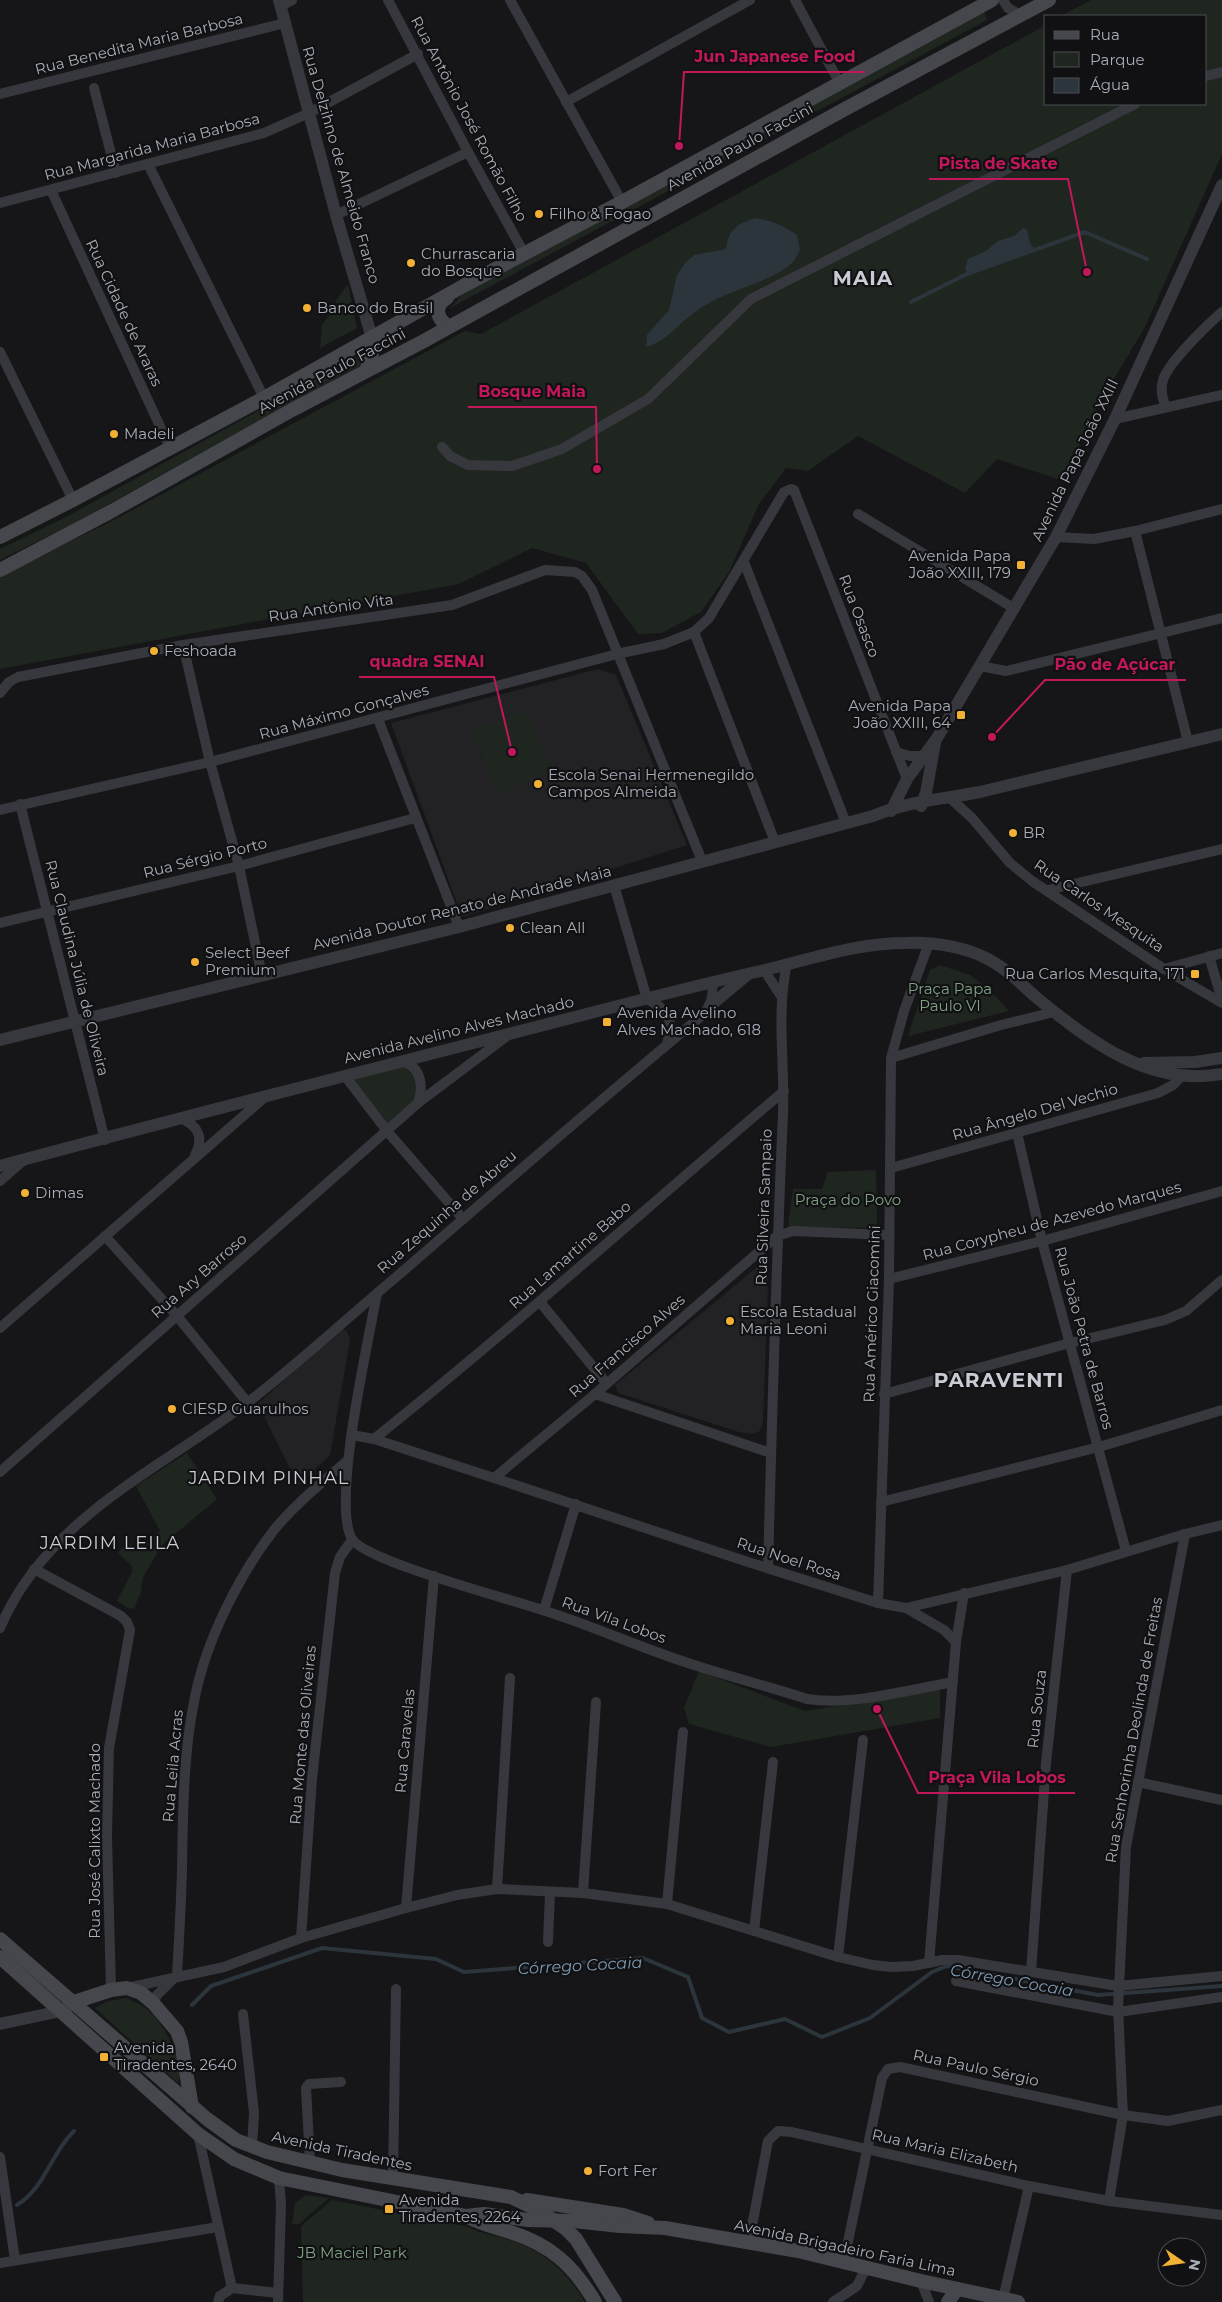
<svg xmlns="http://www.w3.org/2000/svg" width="1222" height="2302" viewBox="0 0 1222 2302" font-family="Montserrat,sans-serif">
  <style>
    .built { fill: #222225 }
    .green { fill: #1e261f }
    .water { fill: #2c353c }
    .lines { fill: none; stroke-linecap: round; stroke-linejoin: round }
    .stream { stroke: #2c353c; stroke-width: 4 }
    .minor { stroke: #37383d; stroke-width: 10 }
    .tertiary { stroke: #37383d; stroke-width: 12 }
    .secondary { stroke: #45474d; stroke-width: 14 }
    .poi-dot { fill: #f2b134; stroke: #111113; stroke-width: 2 }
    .labels { text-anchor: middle; stroke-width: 4.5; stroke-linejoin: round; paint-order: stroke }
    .street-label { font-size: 15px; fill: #a8adb8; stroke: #111113 }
    .poi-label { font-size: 15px; fill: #a8adb8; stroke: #111113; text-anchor: start }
    .park-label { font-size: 15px; fill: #7fa381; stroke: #111113 }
    .water-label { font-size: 16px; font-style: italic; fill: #7f9bb3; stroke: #111113 }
    .quarter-label { font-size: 18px; letter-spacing: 1px; fill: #c9ccd4; stroke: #111113 }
    .district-label { font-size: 20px; font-weight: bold; letter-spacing: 1px; fill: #c9ccd4; stroke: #111113 }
    .leader { fill: none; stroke: #c2185b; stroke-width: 2 }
    .callout-dot { fill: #c2185b; stroke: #111113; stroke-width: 2 }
    .callout-label { font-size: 16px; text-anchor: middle; font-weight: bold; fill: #c2185b; stroke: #111113; stroke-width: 4.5; stroke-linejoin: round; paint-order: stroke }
  </style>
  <rect width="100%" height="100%" fill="#161618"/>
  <!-- built -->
  <g class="built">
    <polygon points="598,669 616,675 687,845 462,917 391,723"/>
    <polygon points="769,1257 763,1421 760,1431 751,1434 739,1432 618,1393 615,1385"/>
    <polygon points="341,1329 347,1331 350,1340 330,1455 298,1485 258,1404"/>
  </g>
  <!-- green -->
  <g class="green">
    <polygon points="1091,0 1222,0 1222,154 1145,327 1092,416 1064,481 997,459 965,493 858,436 808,471 786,468 759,504 729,572 701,612 662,633 638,634 586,563 532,548 459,584 0,669 0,576 112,521 465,331 481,334 1046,25 1046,104 1206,104 1206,16 1061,16"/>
    <polygon points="984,11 987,20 450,308 467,289"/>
    <polygon points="348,284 357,328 320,348 322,325 329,316 337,299"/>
    <polygon points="357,356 361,365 74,523 0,560 0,549 68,516"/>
    <polygon points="526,711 551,772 498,793 473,732"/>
    <polygon points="940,965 970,975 991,991 1009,1011 908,1036 930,970"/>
    <polygon points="398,1066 405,1068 417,1079 416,1103 386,1129 349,1081"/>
    <polygon points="876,1170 877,1228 788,1227 793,1189 822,1189 828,1172"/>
    <polygon points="187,1453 217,1499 162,1545 143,1577 141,1592 134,1609 128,1608 117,1601 132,1572 131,1565 118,1553 128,1542 137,1550 160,1531 136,1486"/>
    <polygon points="699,1671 805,1711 940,1689 940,1718 771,1747 689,1724 684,1708"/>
    <path d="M126,1998C132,2001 139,2003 144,2007C162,2019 186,2063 178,2083L95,2008L108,2001Z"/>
    <polygon points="306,2195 329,2198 299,2224 292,2224 295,2203"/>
    <path d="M332,2200L468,2227C481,2234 494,2235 509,2240C543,2250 567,2272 585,2302H303L301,2226Z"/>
  </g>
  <!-- water -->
  <g class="water">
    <path d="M755,218C771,220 784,226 797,235L800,250C798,254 795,260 792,263C767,285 723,290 695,312C677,325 667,341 646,347L647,335L669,310L677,275L685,263L694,255L726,249C729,228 737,225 755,218Z"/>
    <polygon points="1023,228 1027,229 1030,243 1034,248 967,273 965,268 968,259 986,251 998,241 1014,236"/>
  </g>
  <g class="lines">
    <!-- stream -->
    <g class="stream">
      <polyline points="911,302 967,274 1085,232 1147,259"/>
      <polyline points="192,2005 211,1986 322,1948 436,1959 464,1972 643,1958 688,1977 702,2018 729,2032 785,2019 822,2037 870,2018 932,1972 947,1966 1098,1995 1222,1986"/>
      <path d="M17,2205C45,2188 51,2153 74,2131"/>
    </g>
    <!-- minor -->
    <g class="minor">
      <polyline points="388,0 468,152 524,253"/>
      <polyline points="510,0 622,202"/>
      <polyline points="795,0 839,82"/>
      <polyline points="1003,0 1008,8 1021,15"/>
      <polyline points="281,6 292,0"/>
      <polyline points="1206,76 1222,72"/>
      <polyline points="94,88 116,173"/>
      <polyline points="0,94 285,23"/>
      <polyline points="566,102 750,0"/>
      <polyline points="148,164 264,398"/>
      <polyline points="51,190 170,448"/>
      <polyline points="0,203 264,133 309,113 418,54"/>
      <polyline points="336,215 468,152"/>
      <polyline points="0,352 73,500"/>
      <path d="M1166,407C1162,398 1160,390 1163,380C1168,363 1207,325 1222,312"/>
      <polyline points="1115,419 1222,395"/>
      <polyline points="442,447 450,456 468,465 512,466 562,449 648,399 751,299 1135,104"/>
      <polyline points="858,514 1015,609"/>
      <polyline points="1135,531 1188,742"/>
      <polyline points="1056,537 1094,539 1135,531 1222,509"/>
      <polyline points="744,562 846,823"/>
      <polyline points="694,632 775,842"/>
      <polyline points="183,645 210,762 239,866 262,976"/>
      <polyline points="980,666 1006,671 1222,618"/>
      <polyline points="0,693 9,682 18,677 183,645 452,605 545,570 575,572 582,576 592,590 702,861"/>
      <polyline points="378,719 459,927"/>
      <polyline points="896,752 910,756 923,756"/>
      <polyline points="950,798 972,818 1010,863 1032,881 1164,969 1222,1003"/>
      <polyline points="20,804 105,1140"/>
      <polyline points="0,810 210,762 617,654 664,644 694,632 709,618 784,492 791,489 794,490 907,779"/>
      <path d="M614,885L647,999C671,1012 673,1018 667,1044"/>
      <polyline points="1048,890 1222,849"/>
      <polyline points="0,923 239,866 415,818"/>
      <polyline points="1209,956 1222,1000"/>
      <polyline points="1164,969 1222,953"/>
      <polyline points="764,970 781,996"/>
      <polyline points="891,1058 1001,1025 1054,1012"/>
      <path d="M400,1062C421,1064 424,1086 418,1103"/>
      <polyline points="345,1076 387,1131 463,1219"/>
      <path d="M179,1118C197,1124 205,1137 195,1155"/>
      <polyline points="1017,1133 1042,1241 1126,1551"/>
      <polyline points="891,1168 1158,1093 1173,1085 1182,1076"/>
      <polyline points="0,1181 24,1160"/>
      <polyline points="105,1236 177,1316 247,1402"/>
      <polyline points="889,1279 1042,1241 1222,1191"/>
      <path d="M377,1293C369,1339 331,1503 352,1539C365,1561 510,1599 542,1610C591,1625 638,1647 688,1663C727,1676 767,1686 807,1699C850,1706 909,1690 953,1682"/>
      <polyline points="540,1302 607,1384"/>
      <polyline points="0,1328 264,1098"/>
      <polyline points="595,1394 771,1453"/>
      <polyline points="884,1394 1070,1343 1165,1320 1186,1311 1222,1280"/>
      <polyline points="352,1435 374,1439 494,1478 748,1562 878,1603 906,1608 1067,1570 1185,1534 1222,1525"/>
      <path d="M374,1439C514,1327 647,1207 784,1091"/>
      <polyline points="0,1472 418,1103 507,1036"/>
      <polyline points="494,1478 595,1394 777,1236 793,1231 889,1235"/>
      <polyline points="881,1502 1099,1447 1222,1410"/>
      <path d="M768,1568C772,1417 776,1266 783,1114C785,1064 776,1013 787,964"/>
      <polyline points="34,1569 121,1616 127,1622 130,1630 109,1748 107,1836 111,1990"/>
      <polyline points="878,1603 889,1279 891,1058 904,1011 929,943"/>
      <polyline points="906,1608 944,1630 956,1642"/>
      <polyline points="544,1610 576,1504"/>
      <path d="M0,1628C46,1519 158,1470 247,1403C298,1364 346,1319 395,1278C498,1189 600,1100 704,1014C711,1004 714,995 712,982"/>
      <polyline points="1138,1782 1222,1800"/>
      <polyline points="497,1889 510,1678"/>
      <polyline points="583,1893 596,1702"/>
      <polyline points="667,1904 683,1732"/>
      <polyline points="406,1908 434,1576"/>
      <polyline points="754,1931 773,1762"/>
      <polyline points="301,1938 312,1779 335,1573 340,1557 352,1540"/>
      <polyline points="548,1942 550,1893"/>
      <polyline points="838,1957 863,1740"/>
      <polyline points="929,1963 956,1642 964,1593"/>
      <polyline points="1031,1972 1046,1763 1067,1570"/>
      <path d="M177,1976C179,1941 181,1905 182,1870C183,1812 183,1753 195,1697C206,1641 239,1575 274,1530C295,1504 323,1482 348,1460"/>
      <polyline points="956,1981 1118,2012 1222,1997"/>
      <polyline points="127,1988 224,1967 301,1938 406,1908 457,1895 497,1889 583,1893 667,1904 838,1957 873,1965 891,1967 913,1966 942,1960 958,1960 1118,1986 1222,1976"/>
      <polyline points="153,2003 157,1995 174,1978"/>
      <polyline points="243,2014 254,2113 252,2147"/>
      <polyline points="198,2134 232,2288"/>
      <polyline points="0,2157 15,2260"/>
      <polyline points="310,2162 306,2088 309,2084 341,2082"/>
      <polyline points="393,2179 396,1989"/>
      <polyline points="1109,2201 1123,2115 1118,2007 1126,1847 1185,1534"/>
      <polyline points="749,2242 768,2141 778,2131 792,2132 1029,2186 1109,2201 1222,2215"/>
      <polyline points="844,2261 882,2078 888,2069 900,2067 1123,2115 1168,2121 1222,2110"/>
      <polyline points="0,2263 218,2227"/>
      <polyline points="921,2281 929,2302"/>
      <polyline points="232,2288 278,2293"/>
      <polyline points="1003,2299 1029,2186"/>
      <polyline points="218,2302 220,2296 232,2288"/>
      <polyline points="278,2302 281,2204 279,2178"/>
      <polyline points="833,2302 857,2286 866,2268"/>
    </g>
    <!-- tertiary -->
    <g class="tertiary">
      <polyline points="279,0 336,215 372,338"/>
      <polyline points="921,806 926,793 935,743"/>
      <polyline points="891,811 907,779 937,738 1056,537 1115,419 1222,185"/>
      <polyline points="710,1006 747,975"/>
      <path d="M0,1040L459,927L873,816C908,801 943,799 980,792L1222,734"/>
      <polyline points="1144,1063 1195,1062 1222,1058"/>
      <path d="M0,1166C200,1112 401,1062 602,1010C656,996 710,982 765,970C811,959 857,943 905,943C933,942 961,946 986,958C1006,968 1021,984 1037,998C1089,1041 1150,1087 1222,1074"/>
      <polyline points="0,2024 61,2011 68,2007"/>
    </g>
    <!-- secondary -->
    <g class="secondary">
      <path d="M447,298C433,306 437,319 448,326"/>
      <polyline points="366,371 372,354 372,338"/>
      <polyline points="0,537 73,500 264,398 465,285 622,202 992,0"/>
      <polyline points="0,570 110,512 292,410 422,342 845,109 1049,0"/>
      <polyline points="0,1939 207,2119 236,2140 267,2152 342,2170 511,2197 540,2211 566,2229 576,2239 615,2302"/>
      <path d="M0,1957L198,2134L234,2159L279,2178L466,2216C481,2224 494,2227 510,2232C551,2245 573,2265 595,2302"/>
      <polyline points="74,2002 111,1990 127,1988 141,1993 153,2003 177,2031 181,2042 192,2107"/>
      <polyline points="527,2200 623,2215 648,2223"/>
      <polyline points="466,2216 484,2214 528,2220 574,2221 620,2226 665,2228 798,2251 921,2281 1018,2302"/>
      <polyline points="948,2302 957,2289"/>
    </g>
  </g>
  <!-- markers -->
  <g class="poi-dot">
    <circle cx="539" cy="214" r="5"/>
    <circle cx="411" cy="263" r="5"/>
    <circle cx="307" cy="308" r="5"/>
    <circle cx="114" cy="434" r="5"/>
    <rect x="1016" y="560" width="10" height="10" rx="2.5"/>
    <circle cx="154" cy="651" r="5"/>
    <rect x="956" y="710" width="10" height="10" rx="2.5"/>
    <circle cx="538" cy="784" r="5"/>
    <circle cx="1013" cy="833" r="5"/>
    <circle cx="510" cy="928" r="5"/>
    <circle cx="195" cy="962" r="5"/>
    <rect x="1190" y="969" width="10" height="10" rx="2.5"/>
    <rect x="602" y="1017" width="10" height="10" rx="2.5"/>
    <circle cx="25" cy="1193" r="5"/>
    <circle cx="730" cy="1321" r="5"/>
    <circle cx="172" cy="1409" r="5"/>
    <rect x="99" y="2052" width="10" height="10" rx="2.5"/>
    <circle cx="588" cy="2171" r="5"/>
    <rect x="384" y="2204" width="10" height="10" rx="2.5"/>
  </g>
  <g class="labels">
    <!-- street labels -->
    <g class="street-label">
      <text transform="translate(139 44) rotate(-14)" y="5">Rua Benedita Maria Barbosa</text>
      <text transform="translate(469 119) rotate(62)" y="5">Rua Antônio José Romão Filho</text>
      <text transform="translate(152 147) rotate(-15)" y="5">Rua Margarida Maria Barbosa</text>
      <text transform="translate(740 147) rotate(-29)" y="5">Avenida Paulo Faccini</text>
      <text transform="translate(341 165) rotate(74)" y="5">Rua Delzihno de Almeido Franco</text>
      <text transform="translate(124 313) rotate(65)" y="5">Rua Cidade de Araras</text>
      <text transform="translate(332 371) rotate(-28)" y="5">Avenida Paulo Faccini</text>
      <text transform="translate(1075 460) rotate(-64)" y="5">Avenida Papa João XXIII</text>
      <text transform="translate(331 608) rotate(-8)" y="5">Rua Antônio Vita</text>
      <text transform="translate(859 616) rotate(69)" y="5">Rua Osasco</text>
      <text transform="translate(344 712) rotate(-15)" y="5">Rua Máximo Gonçalves</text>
      <text transform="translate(205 858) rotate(-14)" y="5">Rua Sérgio Porto</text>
      <text transform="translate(1099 906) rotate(34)" y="5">Rua Carlos Mesquita</text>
      <text transform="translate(462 908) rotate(-14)" y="5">Avenida Doutor Renato de Andrade Maia</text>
      <text transform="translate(77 968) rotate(76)" y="5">Rua Claudina Júlia de Oliveira</text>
      <text transform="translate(459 1030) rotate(-14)" y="5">Avenida Avelino Alves Machado</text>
      <text transform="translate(1035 1112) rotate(-16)" y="5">Rua Ângelo Del Vechio</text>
      <text transform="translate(764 1207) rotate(-88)" y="5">Rua Silveira Sampaio</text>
      <text transform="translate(447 1212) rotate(-41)" y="5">Rua Zequinha de Abreu</text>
      <text transform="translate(1052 1221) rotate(-15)" y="5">Rua Corypheu de Azevedo Marques</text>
      <text transform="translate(570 1255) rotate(-41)" y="5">Rua Lamartine Babo</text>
      <text transform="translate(199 1276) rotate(-41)" y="5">Rua Ary Barroso</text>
      <text transform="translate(872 1314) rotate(-88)" y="5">Rua Américo Giacomini</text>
      <text transform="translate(1084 1338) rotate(75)" y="5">Rua João Petra de Barros</text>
      <text transform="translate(627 1346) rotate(-41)" y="5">Rua Francisco Alves</text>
      <text transform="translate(789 1559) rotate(18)" y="5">Rua Noel Rosa</text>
      <text transform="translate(614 1620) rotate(20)" y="5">Rua Vila Lobos</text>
      <text transform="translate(1037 1709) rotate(-84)" y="5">Rua Souza</text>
      <text transform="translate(1134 1730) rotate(-80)" y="5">Rua Senhorinha Deolinda de Freitas</text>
      <text transform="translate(303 1735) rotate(-85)" y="5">Rua Monte das Oliveiras</text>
      <text transform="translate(405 1741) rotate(-85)" y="5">Rua Caravelas</text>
      <text transform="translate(173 1766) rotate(-85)" y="5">Rua Leila Acras</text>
      <text transform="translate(95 1841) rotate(-90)" y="5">Rua José Calixto Machado</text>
      <text transform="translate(976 2068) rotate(12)" y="5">Rua Paulo Sérgio</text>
      <text transform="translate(342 2151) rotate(12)" y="5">Avenida Tiradentes</text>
      <text transform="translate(945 2151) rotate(13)" y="5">Rua Maria Elizabeth</text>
      <text transform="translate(845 2248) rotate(12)" y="5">Avenida Brigadeiro Faria Lima</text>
    </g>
    <!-- poi labels -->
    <g class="poi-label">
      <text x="549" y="219">Filho &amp; Fogao</text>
      <text x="421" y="259">Churrascaria<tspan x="421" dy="17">do Bosque</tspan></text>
      <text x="317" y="313">Banco do Brasil</text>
      <text x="124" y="439">Madeli</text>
      <text x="1011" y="561" text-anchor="end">Avenida Papa<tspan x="1011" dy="17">João XXIII, 179</tspan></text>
      <text x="164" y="656">Feshoada</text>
      <text x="951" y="711" text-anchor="end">Avenida Papa<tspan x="951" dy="17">João XXIII, 64</tspan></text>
      <text x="548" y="780">Escola Senai Hermenegildo<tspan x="548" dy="17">Campos Almeida</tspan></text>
      <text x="1023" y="838">BR</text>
      <text x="520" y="933">Clean All</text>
      <text x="205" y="958">Select Beef<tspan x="205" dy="17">Premium</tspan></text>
      <text x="1185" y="979" text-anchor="end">Rua Carlos Mesquita, 171</text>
      <text x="617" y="1018">Avenida Avelino<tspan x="617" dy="17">Alves Machado, 618</tspan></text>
      <text x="35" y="1198">Dimas</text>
      <text x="740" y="1317">Escola Estadual<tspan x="740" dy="17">Maria Leoni</tspan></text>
      <text x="182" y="1414">CIESP Guarulhos</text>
      <text x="114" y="2053">Avenida<tspan x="114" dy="17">Tiradentes, 2640</tspan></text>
      <text x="598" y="2176">Fort Fer</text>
      <text x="399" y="2205">Avenida<tspan x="399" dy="17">Tiradentes, 2264</tspan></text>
    </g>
    <!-- park labels -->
    <g class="park-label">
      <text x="950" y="994">Praça Papa<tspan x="950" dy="17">Paulo VI</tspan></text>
      <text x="848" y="1205">Praça do Povo</text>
      <text x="352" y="2258">JB Maciel Park</text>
    </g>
    <!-- water labels -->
    <g class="water-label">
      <text transform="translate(580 1965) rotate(-3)" y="6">Córrego Cocaia</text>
      <text transform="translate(1012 1980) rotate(10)" y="6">Córrego Cocaia</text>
    </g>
    <!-- quarter labels -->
    <g class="quarter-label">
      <text x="269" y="1484">JARDIM PINHAL</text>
      <text x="110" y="1549">JARDIM LEILA</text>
    </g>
    <!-- district labels -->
    <g class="district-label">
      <text x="863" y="285">MAIA</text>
      <text x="999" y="1387">PARAVENTI</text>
    </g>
  </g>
  <!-- callouts -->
  <path class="leader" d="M679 146L684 72H865M1087 272L1068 179H929M597 469L596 407H468M512 752L494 677H359M992 737L1045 680H1186M877 1709L918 1793H1075"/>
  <g class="callout-dot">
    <circle cx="679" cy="146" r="5"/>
    <circle cx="1087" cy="272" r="5"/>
    <circle cx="597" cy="469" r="5"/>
    <circle cx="512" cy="752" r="5"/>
    <circle cx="992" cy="737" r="5"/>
    <circle cx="877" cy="1709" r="5"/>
  </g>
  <g class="callout-label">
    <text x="775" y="62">Jun Japanese Food</text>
    <text x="998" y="169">Pista de Skate</text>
    <text x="532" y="397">Bosque Maia</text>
    <text x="427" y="667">quadra SENAI</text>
    <text x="1115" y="670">Pão de Açúcar</text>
    <text x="997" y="1783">Praça Vila Lobos</text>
  </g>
  <!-- legend -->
  <rect x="1044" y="15" width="162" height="90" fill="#111113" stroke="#4d4f55"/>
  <rect x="1054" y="31" width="25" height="8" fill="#45474d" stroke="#4d4f55"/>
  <text x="1090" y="40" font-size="15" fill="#a8adb8">Rua</text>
  <rect x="1054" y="52" width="25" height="15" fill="#1e261f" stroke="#4d4f55"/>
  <text x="1090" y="65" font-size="15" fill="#a8adb8">Parque</text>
  <rect x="1054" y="78" width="25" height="15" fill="#2c353c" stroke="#4d4f55"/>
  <text x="1090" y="90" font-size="15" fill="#a8adb8">Água</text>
  <!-- north arrow -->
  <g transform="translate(1182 2262) rotate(103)"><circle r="24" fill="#111113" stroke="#4d4f55"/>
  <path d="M0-4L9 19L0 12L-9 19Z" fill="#f2b134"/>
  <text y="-8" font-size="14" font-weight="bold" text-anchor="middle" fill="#a8adb8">N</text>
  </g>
</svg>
